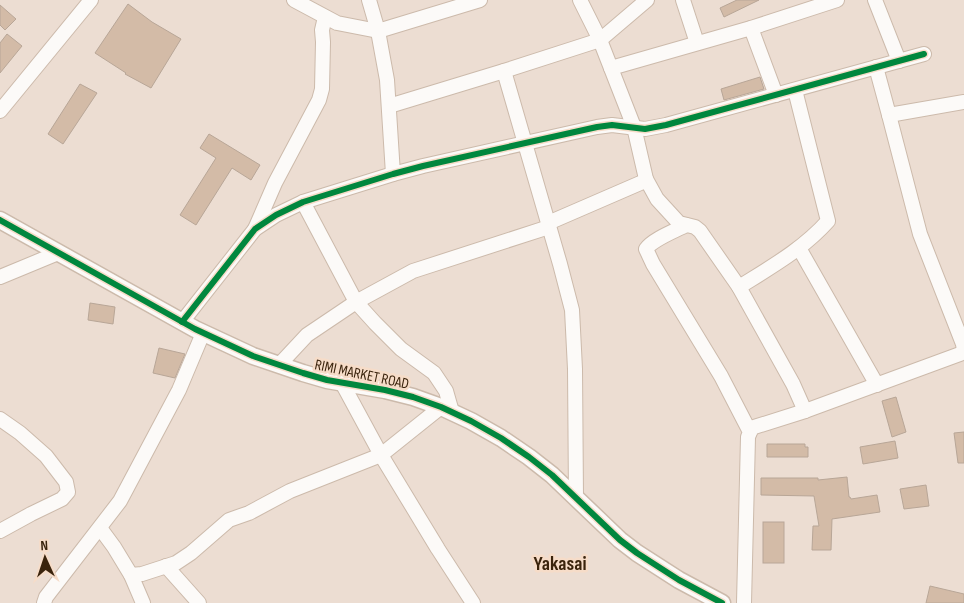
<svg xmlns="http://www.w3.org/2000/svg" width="964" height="603" viewBox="0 0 964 603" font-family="'Sofia Sans Condensed',sans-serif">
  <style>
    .building { fill: #d3bba7; stroke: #b8a697 }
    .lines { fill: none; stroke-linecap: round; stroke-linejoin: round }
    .minor-casing { stroke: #ccbaab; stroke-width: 16 }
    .tertiary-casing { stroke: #ccbaab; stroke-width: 19 }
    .minor { stroke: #fcfaf8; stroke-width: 14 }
    .tertiary { stroke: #fcfaf8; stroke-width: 16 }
    .cycleway-casing { stroke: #f6dcc8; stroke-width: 9 }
    .cycleway { stroke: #00873e; stroke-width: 6 }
    .labels { text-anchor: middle; stroke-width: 5; stroke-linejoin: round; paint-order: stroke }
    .street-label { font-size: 15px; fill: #3a230c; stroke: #f6dcc8 }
    .district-label { font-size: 20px; font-weight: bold; fill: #3a230c; stroke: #f6dcc8 }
  </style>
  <rect width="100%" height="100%" fill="#ecddd2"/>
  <!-- building -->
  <g class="building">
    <polygon points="737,0 759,0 724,17 720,8"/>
    <polygon points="128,4 152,22 181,39 151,88 125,74 126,73 95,53"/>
    <polygon points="0,5 16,19 5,30 0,25"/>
    <polygon points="7,34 22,46 0,73 0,43"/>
    <polygon points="760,77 764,89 724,100 721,89"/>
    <polygon points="80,84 97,93 63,144 48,134"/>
    <polygon points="209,134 260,165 251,180 232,168 196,225 180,215 216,158 200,148"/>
    <polygon points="90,303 115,307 113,324 88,320"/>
    <polygon points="159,348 185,354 175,378 153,373"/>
    <polygon points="896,397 906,432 892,437 882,401"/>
    <polygon points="964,432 964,463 958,463 954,433"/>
    <polygon points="895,441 898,458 863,464 860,447"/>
    <polygon points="767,444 805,444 805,447 808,447 808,457 767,457"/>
    <polygon points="847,477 849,497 850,497 851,499 877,495 880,512 832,519 831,550 812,550 813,526 819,526 814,496 761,495 761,478 818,478 818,480"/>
    <polygon points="926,485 929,506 904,509 900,489"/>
    <rect x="763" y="522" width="21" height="41"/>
    <polygon points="930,586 964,594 964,603 926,603"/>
  </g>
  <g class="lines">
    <!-- minor casing -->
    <g class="minor-casing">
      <g id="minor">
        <polyline points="294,0 337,23 378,31 480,0"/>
        <polyline points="369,0 378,31 387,80 393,174"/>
        <polyline points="580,0 600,40 634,127 646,179 657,199 679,223 695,227 700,231 739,287 793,384 805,411"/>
        <polyline points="683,0 697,43"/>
        <polyline points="875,0 899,61"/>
        <polyline points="751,28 776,95"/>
        <polyline points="876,67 889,115 920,234 963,344 964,351"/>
        <polyline points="611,68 751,28 837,0"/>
        <polyline points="504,71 560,264 572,310 575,369 576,498"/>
        <polyline points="389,106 504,71 600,40 647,0"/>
        <polyline points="0,111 91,0"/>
        <polyline points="889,115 964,102"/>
        <polyline points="303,202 356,302 375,323 401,349 434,373 446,391 452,412"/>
        <polyline points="548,223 645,181 646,179"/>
        <path d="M686,225C675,231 653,239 646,249L653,264L721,376L750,432L748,437L744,603"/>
        <polyline points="255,229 275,183 319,100 322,89 323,42 322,30 325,17"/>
        <polyline points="799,248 877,385"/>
        <polyline points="0,277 58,253"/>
        <path d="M739,287C771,267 803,249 828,221L795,90"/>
        <polyline points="182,322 255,229 276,215 303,202 393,174 423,166 597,127 612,125 645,129 666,125 924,54"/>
        <polyline points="279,365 307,335 356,302 413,271 549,227"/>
        <polyline points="342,383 381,455 438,549 473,603"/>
        <polyline points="0,419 20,433 46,456 66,482 68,492 62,499 31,514 0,531"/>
        <polyline points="750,432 751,428 805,411 960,354 964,351"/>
        <polyline points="100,528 114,547 131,575 143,603"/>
        <polyline points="166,566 199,603"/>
        <polyline points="131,575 142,574 176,563 191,553 229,520 249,513 290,491 381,455 441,407"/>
        <polyline points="44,603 46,597 120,501 179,390 203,333"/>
      </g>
    </g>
    <!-- tertiary casing -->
    <g class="tertiary-casing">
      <polyline id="tertiary" points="0,220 195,329 253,356 303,373 327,380 385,390 413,397 441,407 471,421 501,438 529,457 552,475 620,540 637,553 679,580 722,603"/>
    </g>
    <!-- minor -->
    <use href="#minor" class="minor"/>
    <!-- tertiary -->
    <use href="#tertiary" class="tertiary"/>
    <!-- cycleway casing -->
    <g class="cycleway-casing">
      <g id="cycleway">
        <polyline points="0,220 195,329 253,356 303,373 327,380 385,390 413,397 441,407 471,421 501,438 529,457 552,475 620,540 637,553 679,580 722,603"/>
        <polyline points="182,322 255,229 276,215 303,202 393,174 423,166 597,127 612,125 645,129 666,125 924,54"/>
      </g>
    </g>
    <!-- cycleway -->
    <use href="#cycleway" class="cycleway"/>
  </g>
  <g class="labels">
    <!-- street labels -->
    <g class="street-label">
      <text transform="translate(362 374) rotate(12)" y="5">RIMI MARKET ROAD</text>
    </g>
    <!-- district labels -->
    <g class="district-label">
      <text x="560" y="570">Yakasai</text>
    </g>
  </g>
  <!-- north arrow -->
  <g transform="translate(45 558) rotate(357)" stroke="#f6dcc8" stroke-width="4" paint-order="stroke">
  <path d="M0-4L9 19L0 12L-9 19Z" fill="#3a230c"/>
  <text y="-8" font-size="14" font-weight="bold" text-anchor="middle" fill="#3a230c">N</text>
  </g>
</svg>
